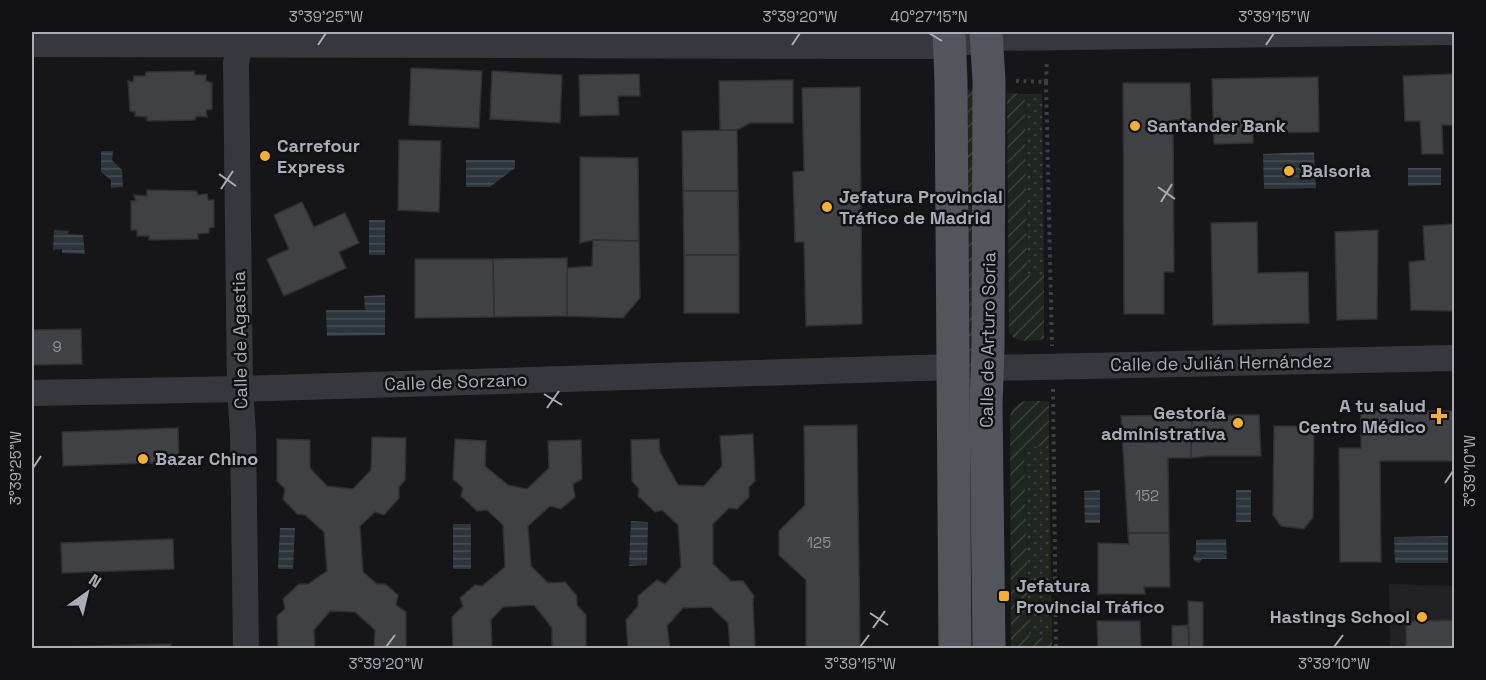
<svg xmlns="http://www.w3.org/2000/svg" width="1486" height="680" viewBox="0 0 1486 680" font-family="'Space Grotesk',sans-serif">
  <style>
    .built { fill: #222225 }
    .grass { fill: url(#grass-dots) }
    .garden { fill: url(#garden-furrows) }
    .water { fill: url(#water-rules) }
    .building { fill: #404145; stroke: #303034; stroke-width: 1.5 }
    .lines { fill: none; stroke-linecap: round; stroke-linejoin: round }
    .path { stroke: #3d3f44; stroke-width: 4; stroke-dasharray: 3 4.5; stroke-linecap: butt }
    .street { stroke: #37383d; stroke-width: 26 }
    .primary { stroke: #53555c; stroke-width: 33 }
    .ticks { fill: none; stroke: #a8adb8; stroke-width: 2 }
    .poi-dot { fill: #f2b134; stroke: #111113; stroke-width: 2 }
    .labels { text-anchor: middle; stroke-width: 5; stroke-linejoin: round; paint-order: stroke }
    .number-label { font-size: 15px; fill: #8e929b }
    .poi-label { font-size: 18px; font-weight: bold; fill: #a8adb8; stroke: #111113; text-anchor: start }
    .street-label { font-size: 18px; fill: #a8adb8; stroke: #111113 }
    .neatline { fill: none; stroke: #a8adb8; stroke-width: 2 }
    .ticks-label { font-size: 15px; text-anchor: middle; fill: #a8adb8 }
  </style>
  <defs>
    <pattern id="grass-dots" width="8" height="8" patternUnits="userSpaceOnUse" patternTransform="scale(1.5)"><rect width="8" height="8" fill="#1e261f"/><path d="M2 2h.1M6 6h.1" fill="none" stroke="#3c433d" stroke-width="1.8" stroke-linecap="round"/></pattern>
    <pattern id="garden-furrows" width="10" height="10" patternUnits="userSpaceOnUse" patternTransform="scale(1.5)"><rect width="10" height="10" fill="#1e261f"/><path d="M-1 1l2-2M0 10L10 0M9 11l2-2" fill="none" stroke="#3c433d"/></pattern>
    <pattern id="water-rules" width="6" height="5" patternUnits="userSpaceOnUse" patternTransform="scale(1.5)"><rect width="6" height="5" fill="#2c353c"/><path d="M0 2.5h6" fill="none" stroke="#485056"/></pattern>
  </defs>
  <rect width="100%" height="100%" fill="#161618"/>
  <!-- built -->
  <polygon class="built" points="1389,584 1454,586 1454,648 1390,648"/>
  <!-- grass -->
  <g class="grass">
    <polygon points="1025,94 1042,94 1044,275 1027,276"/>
    <polygon points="1024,446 1049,446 1052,638 1029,637"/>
  </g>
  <!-- garden -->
  <g class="garden">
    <polygon points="963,89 973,90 976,394 965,395"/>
    <path d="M1007,93L1025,94L1027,275H1044V339C1032,341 1016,344 1009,332Z"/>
    <path d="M1025,401H1047L1049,402V446L1024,447L1029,637L1052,638V648H1011L1010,417C1012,408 1016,404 1025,401Z"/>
  </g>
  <!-- water -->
  <g class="water">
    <polygon points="101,151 113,151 112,160 122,170 123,187 111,188 111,180 101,172"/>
    <polygon points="1314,152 1316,188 1264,189 1263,154"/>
    <polygon points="466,160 515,160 515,168 490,187 466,187"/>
    <polygon points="1408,168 1441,168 1441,185 1408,186"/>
    <rect x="369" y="220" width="16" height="35"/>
    <polygon points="54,230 69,231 68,234 83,235 85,254 62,253 62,249 53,250"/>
    <polygon points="385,295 385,335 327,336 326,310 365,310 364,296"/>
    <polygon points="1100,490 1100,523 1085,523 1084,491"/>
    <rect x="1236" y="490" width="15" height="32"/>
    <polygon points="631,521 648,522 647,565 629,566"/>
    <rect x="453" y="524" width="18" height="45"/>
    <polygon points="280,528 295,528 293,569 278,569"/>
    <polygon points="1448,536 1448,563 1395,563 1394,537"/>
    <polygon points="1226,539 1227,559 1202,559 1199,563 1194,561 1193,557 1196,553 1196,540"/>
  </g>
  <!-- building -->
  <g class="building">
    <polygon points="411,68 482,71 479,128 409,125"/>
    <polygon points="194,71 195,75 206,75 206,81 212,83 212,109 206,110 207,117 196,116 195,120 147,121 147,117 135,116 135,112 130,111 128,81 133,82 134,76 145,76 146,72"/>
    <polygon points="492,71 562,75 560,123 490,119"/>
    <polygon points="639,74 640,96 618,96 619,115 580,116 579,75"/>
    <polygon points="1454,74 1454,125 1442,125 1443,154 1422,154 1420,121 1405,121 1403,76"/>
    <polygon points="1318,77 1319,132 1253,133 1253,143 1214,144 1212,79"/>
    <polygon points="793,80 793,123 750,123 737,130 720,131 719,81"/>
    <polygon points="1123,83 1190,83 1191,120 1173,120 1174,272 1164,272 1164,314 1124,314"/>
    <polygon points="860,87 862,324 806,326 804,242 795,242 793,172 804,171 802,88"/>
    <polygon points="737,130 738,191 683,191 682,131"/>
    <polygon points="399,140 441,141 439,212 398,210"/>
    <polygon points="580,157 638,158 639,241 593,240 580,243"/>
    <polygon points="147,190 196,191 198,195 207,194 208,200 214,200 214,227 209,228 209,233 198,234 198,239 149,240 149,236 137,236 137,230 131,230 131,201 136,201 134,195 147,196"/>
    <polygon points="683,191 738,191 739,255 684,255"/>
    <polygon points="302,202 314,227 345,213 359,243 339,252 346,268 284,296 267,259 289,249 274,215"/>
    <polygon points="1257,222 1258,273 1308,272 1309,323 1213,325 1211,223"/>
    <polygon points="1454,224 1454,311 1411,310 1409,262 1425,260 1423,226"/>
    <polygon points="1378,230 1377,319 1337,320 1335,232"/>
    <polygon points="593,240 639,241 640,298 623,318 567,316 567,268 592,266"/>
    <rect x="684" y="255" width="55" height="58"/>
    <polygon points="567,258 567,316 494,317 493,259"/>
    <polygon points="415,259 493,259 494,317 415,318"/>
    <polygon points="81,329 82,364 32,365 32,330"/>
    <polygon points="1361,411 1454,411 1454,461 1380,461 1381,562 1340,562 1339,448 1361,448"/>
    <polygon points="1192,415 1191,458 1168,458 1169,533 1128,533 1121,416"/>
    <polygon points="1192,415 1259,415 1261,456 1208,456 1191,458"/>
    <polygon points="857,425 860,648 806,648 806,580 779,555 779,531 805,505 804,426"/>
    <polygon points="1274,426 1314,426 1313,517 1304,529 1281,526 1273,515"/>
    <polygon points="178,428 179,462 63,466 62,432"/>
    <polygon points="753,434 755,481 749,487 749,497 737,509 729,508 713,524 713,564 731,581 743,581 754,596 753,603 755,648 730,648 728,623 711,607 683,608 667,626 670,648 628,648 626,620 638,606 638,596 657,580 665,584 681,567 678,525 662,510 655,512 638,496 639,489 632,481 631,440 659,439 660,452 678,485 704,486 722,466 720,436"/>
    <polygon points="372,437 406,438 405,480 399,487 399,498 384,515 375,512 360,526 363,572 377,584 385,584 398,595 396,605 406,612 406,648 374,648 375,630 355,612 330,611 314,630 315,648 278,648 277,616 285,609 283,599 299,584 308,584 327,571 324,532 305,515 297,514 283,499 285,489 277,481 277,439 310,440 310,468 327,486 353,489 371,470"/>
    <polygon points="455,439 486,441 485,466 508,485 527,489 549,468 548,441 581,440 582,479 573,484 575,497 561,509 550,506 528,526 531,566 548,583 565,582 577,596 577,605 586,615 586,648 552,648 552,628 534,605 503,607 491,620 492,648 453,648 452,617 463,606 460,598 475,585 482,586 505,567 503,525 487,510 477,511 461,496 463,488 453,479"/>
    <polygon points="1128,533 1169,533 1170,587 1144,587 1145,594 1098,594 1098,543 1129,544"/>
    <polygon points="173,539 174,569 62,573 61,543"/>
    <polygon points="1188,601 1203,602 1203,648 1189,648"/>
    <polygon points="1454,620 1454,648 1406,648 1406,621"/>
    <polygon points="1097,621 1140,621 1141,648 1098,648"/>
    <polygon points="1188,625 1189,648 1172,648 1172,626"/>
    <polygon points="171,644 171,648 59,648 59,647"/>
  </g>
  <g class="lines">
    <!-- path -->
    <g class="path">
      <polyline points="1016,81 1046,82 1047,60"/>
      <polyline points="1046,82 1052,346"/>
      <polyline points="1053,389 1056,648"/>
    </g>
    <!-- street -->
    <g class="street">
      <polyline points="241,32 240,45 236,63 240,389 243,433 246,648"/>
      <polyline points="32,44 921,46 948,46 987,38 1454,32"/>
      <polyline points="987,368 1454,358"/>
      <polyline points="32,393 240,389 952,367"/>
    </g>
    <!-- primary -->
    <g class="primary">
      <polyline points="949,32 951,82 955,648"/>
      <polyline points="986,32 989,81 988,348 986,405 989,648"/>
    </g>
  </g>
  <!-- ticks -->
  <path class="ticks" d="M929,33L942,41M318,45L326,33M792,45L800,33M1266,45L1274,33M219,174L236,186M1158,187L1175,199M221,189L233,171M1161,202L1172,184M544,394L562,405M547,408L559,391M33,468L41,456M1445,483L1453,471M870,613L888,625M873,628L885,611M386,647L395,635M860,647L869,635M1334,647L1343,635"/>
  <!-- markers -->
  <g class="poi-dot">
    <circle cx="1135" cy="126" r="6"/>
    <circle cx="265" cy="156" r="6"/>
    <circle cx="1289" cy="171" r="6"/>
    <circle cx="827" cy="207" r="6"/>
    <path d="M1436 407h6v6h6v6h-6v6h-6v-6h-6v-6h6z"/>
    <circle cx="1238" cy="423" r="6"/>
    <circle cx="143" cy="459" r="6"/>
    <rect x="998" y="590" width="12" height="12" rx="3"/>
    <circle cx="1422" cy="617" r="6"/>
  </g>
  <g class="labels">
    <!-- number labels -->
    <g class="number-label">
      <text x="57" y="352">9</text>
      <text x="1147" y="501">152</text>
      <text x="819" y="548">125</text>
    </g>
    <!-- poi labels -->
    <g class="poi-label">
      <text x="1147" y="132">Santander Bank</text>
      <text x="277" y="152">Carrefour<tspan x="277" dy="21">Express</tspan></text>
      <text x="1301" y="177">Balsoria</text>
      <text x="839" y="203">Jefatura Provincial<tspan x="839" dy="21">Tráfico de Madrid</tspan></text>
      <text x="1426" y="412" text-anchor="end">A tu salud<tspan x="1426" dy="21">Centro Médico</tspan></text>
      <text x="1226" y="419" text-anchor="end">Gestoría<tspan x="1226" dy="21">administrativa</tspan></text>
      <text x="155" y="465">Bazar Chino</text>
      <text x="1016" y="592">Jefatura<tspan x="1016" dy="21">Provincial Tráfico</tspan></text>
      <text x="1410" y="623" text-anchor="end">Hastings School</text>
    </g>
    <!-- street labels -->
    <g class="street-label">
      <text transform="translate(240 340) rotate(-91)" y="6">Calle de Agastia</text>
      <text transform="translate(988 340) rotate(-89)" y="6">Calle de Arturo Soria</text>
      <text transform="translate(1221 363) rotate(-1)" y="6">Calle de Julián Hernández</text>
      <text transform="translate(456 382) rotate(-2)" y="6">Calle de Sorzano</text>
    </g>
  </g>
  <!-- border -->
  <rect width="1486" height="680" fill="none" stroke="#111113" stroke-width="66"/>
  <!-- north arrow -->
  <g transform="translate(87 593) rotate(34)" stroke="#111113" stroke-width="4.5" paint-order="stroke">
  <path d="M0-4.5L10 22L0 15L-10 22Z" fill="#a8adb8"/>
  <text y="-9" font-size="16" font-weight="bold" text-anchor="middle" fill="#a8adb8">N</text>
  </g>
  <rect x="33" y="33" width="1420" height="614" class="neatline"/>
  <g class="ticks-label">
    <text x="326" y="22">3°39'25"W</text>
    <text x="800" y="22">3°39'20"W</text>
    <text x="929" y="22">40°27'15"N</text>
    <text x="1274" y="22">3°39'15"W</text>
    <text transform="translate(16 468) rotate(-90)" y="5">3°39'25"W</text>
    <text transform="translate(1470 471) rotate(-90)" y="5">3°39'10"W</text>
    <text x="386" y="669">3°39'20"W</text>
    <text x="860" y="669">3°39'15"W</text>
    <text x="1334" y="669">3°39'10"W</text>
  </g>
</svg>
